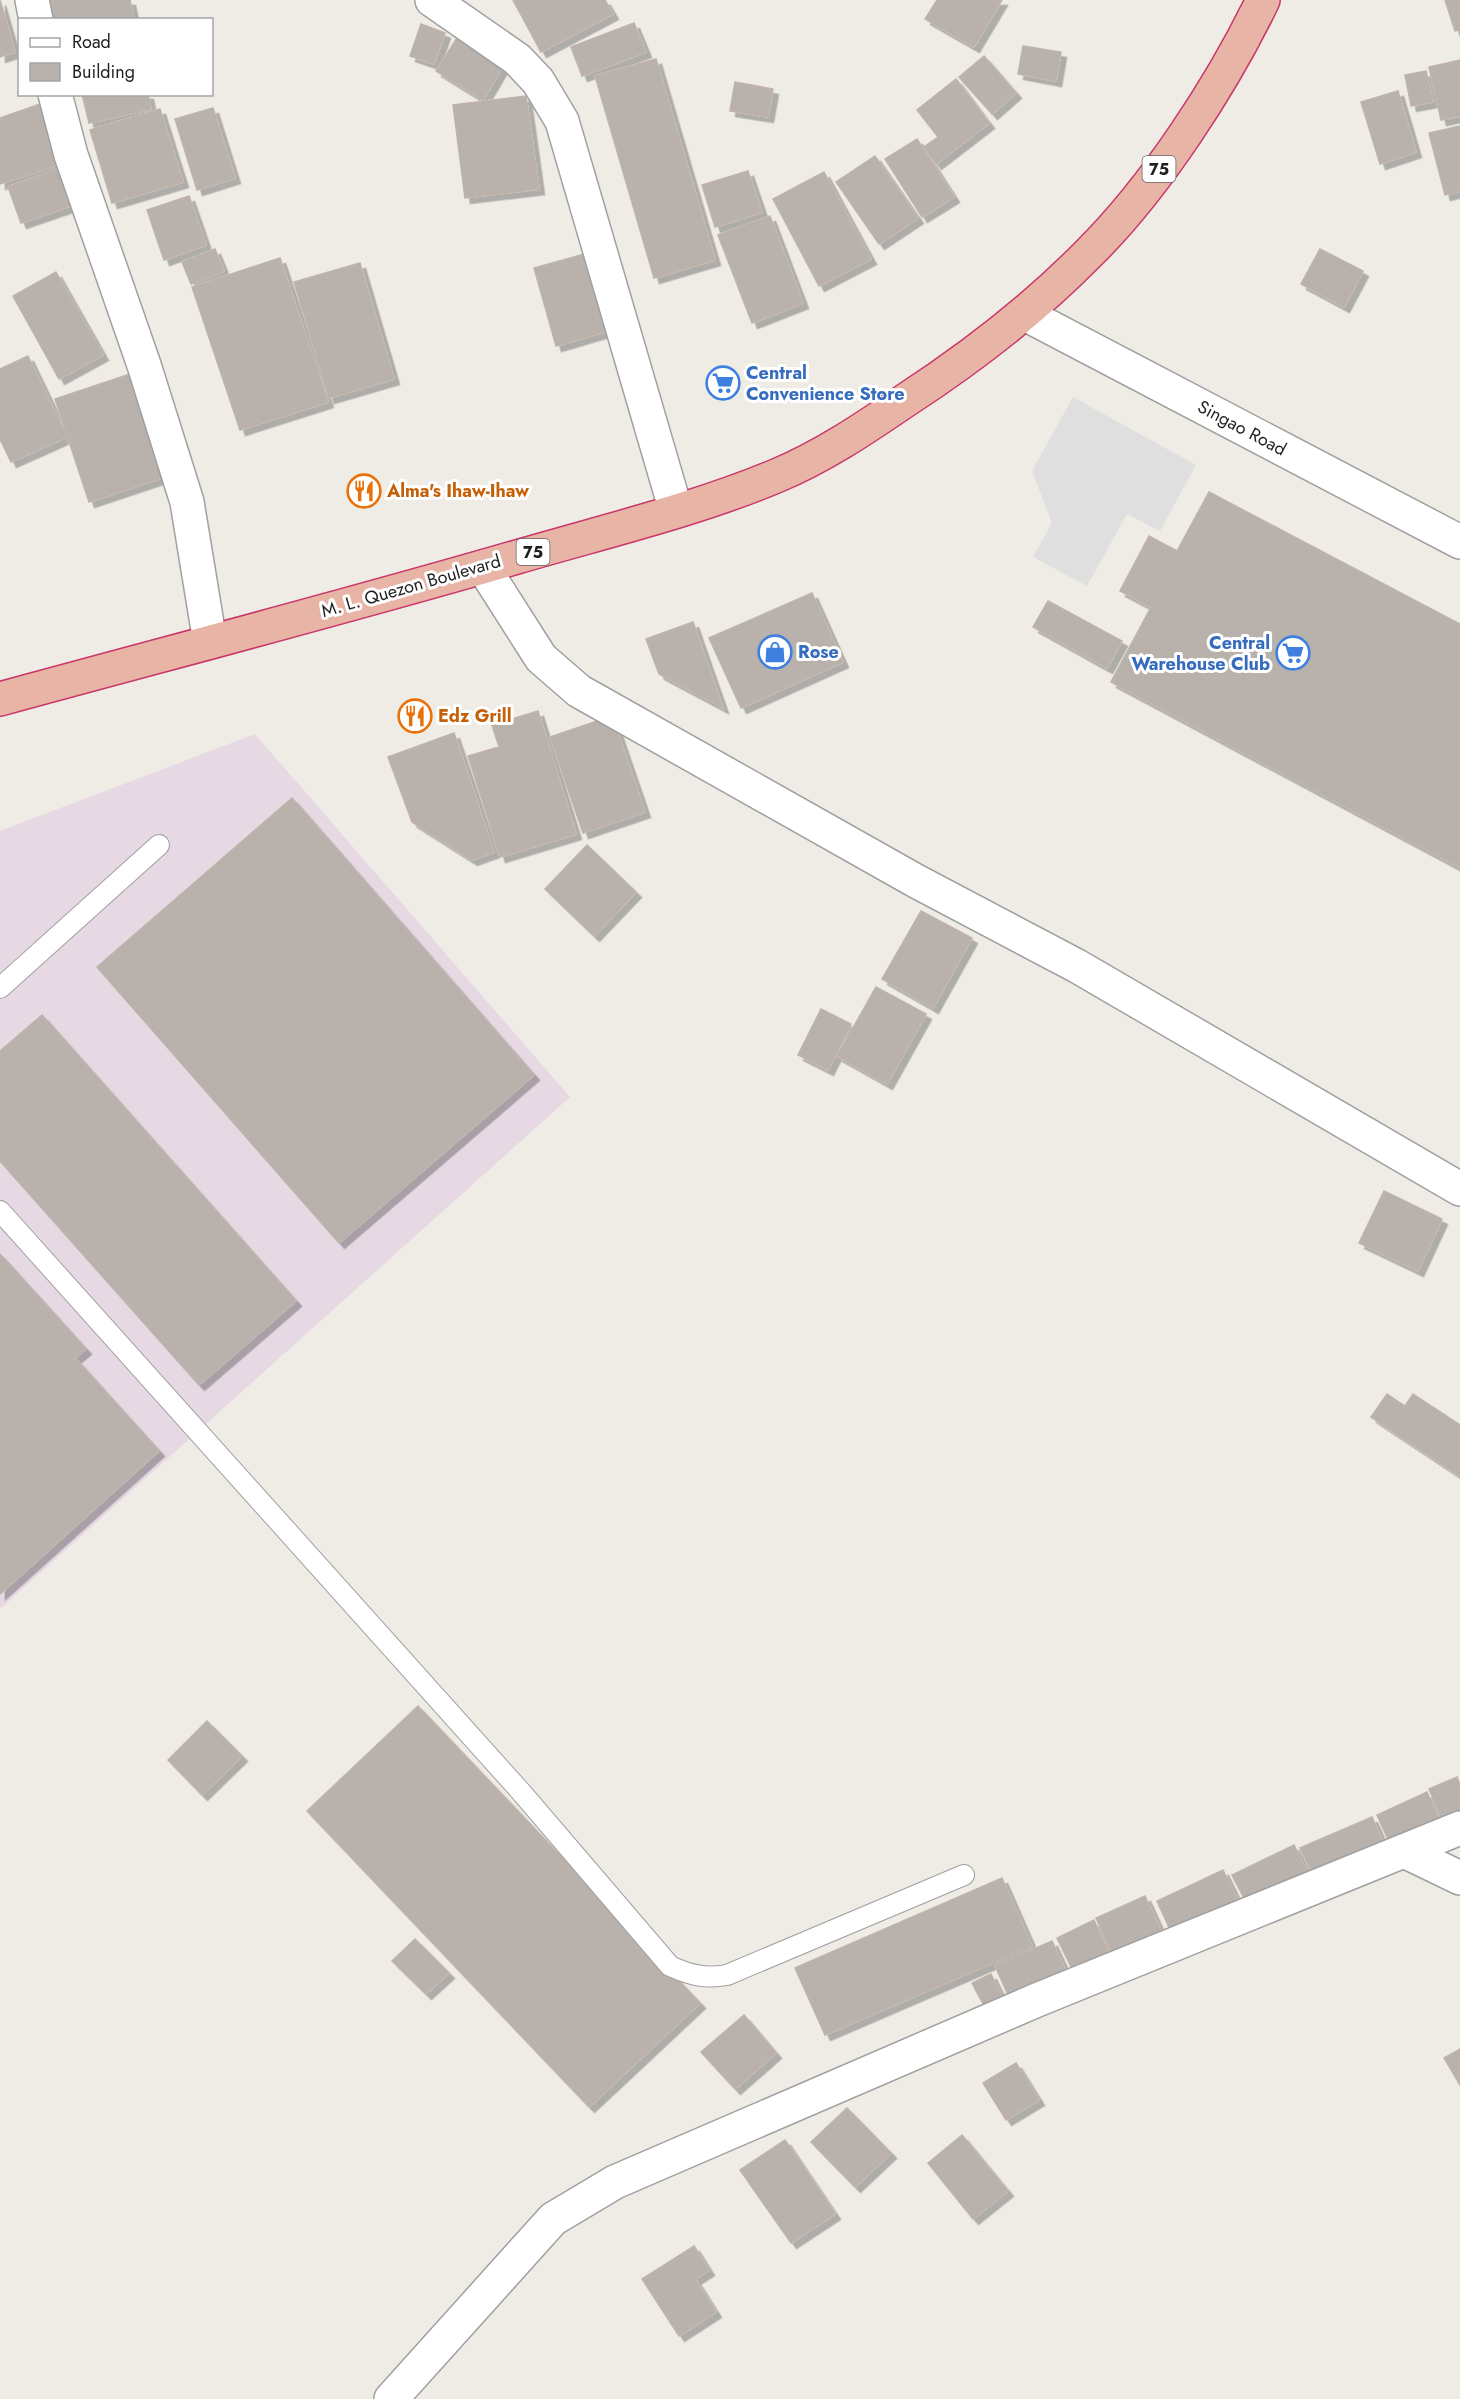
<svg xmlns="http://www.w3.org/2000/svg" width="1460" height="2399" viewBox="0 0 1460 2399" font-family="Jost,sans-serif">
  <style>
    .industrial { fill: #e7d9e4 }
    .parking { fill: #dfdfdf }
    .building { fill: #b8b1ac; stroke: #bfb3aa; stroke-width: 1.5; filter: url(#shadow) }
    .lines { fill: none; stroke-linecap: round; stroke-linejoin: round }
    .service-casing { stroke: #a0a0a0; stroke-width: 22 }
    .minor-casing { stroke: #a0a0a0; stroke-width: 36 }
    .tertiary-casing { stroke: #a0a0a0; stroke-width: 36 }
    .trunk-casing { stroke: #c93769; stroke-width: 36 }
    .service { stroke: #fff; stroke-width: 20 }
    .minor { stroke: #fff; stroke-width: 33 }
    .tertiary { stroke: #fff; stroke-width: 33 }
    .trunk { stroke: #e8b4a6; stroke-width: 33 }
    .labels { text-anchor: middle; stroke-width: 6; stroke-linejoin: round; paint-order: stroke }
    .shield { fill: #fff; stroke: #626262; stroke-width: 1.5 }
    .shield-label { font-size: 16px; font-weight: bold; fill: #1f1f1f }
    .shop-label { font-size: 18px; font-weight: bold; fill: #366cbe; stroke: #fff; text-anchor: start }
    .street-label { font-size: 18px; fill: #1f1f1f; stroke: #fff }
    .food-label { font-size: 18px; font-weight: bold; fill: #c56008; stroke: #fff; text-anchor: start }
  </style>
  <defs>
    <filter id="shadow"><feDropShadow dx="5.5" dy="5.5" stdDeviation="0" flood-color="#0004"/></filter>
  </defs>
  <rect width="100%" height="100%" fill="#efece6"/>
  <!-- industrial -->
  <polygon class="industrial" points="255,734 570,1097 0,1609 0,831"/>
  <!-- parking -->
  <polygon class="parking" points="1073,397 1196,465 1160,531 1127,514 1087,586 1033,557 1052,523 1032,471"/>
  <!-- building -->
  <g class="building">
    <polygon points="0,0 15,52 0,57"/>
    <polygon points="50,0 130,0 134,20 54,20"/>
    <polygon points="513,0 605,0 613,14 541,52"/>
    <polygon points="937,0 1002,0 974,47 925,19"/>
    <polygon points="1445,0 1460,0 1460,30 1455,31"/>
    <polygon points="634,23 646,52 582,76 571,47"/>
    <polygon points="421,24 445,33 434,64 410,56"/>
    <polygon points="460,33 506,61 483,100 436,71"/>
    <polygon points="1023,46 1061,52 1056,81 1018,74"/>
    <polygon points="984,56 1016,93 992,114 959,77"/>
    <polygon points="656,59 715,260 654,278 595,76"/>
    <polygon points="1460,60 1460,116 1441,120 1429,67"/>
    <polygon points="1426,71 1433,102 1411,106 1405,75"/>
    <polygon points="956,79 989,123 936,164 924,147 938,137 917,110"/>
    <polygon points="735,82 773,89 768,117 730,111"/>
    <polygon points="1398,91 1416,152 1380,164 1361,102"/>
    <polygon points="82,94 148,94 151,109 89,123"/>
    <polygon points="526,96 539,189 465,198 453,105"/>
    <polygon points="43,103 64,163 0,184 0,118"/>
    <polygon points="213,108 235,178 197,190 175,119"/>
    <polygon points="160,109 183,182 112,203 90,130"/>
    <polygon points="1460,126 1460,191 1445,195 1429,133"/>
    <polygon points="917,139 954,197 922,217 885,159"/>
    <polygon points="875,156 918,218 879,244 836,182"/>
    <polygon points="68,165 82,202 21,223 8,187"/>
    <polygon points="748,171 762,212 715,227 702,185"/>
    <polygon points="824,172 871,259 819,286 773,199"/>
    <polygon points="189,196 206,245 164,260 147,210"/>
    <polygon points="770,216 803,303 752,323 718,235"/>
    <polygon points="215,249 224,271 191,284 182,262"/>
    <polygon points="1320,249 1363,271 1344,307 1301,284"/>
    <polygon points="592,252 614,329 556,346 534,268"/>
    <polygon points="280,258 328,402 240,430 192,287"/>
    <polygon points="360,263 394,379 329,398 294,282"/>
    <polygon points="56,272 103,355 59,379 13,296"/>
    <polygon points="28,356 67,437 11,462 0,439 0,369"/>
    <polygon points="133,373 167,476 89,502 55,399"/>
    <polygon points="1209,492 1460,624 1460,868 1111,682 1151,607 1120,591 1149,536 1177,551"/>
    <polygon points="812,593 843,662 741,708 709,638"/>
    <polygon points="1048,601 1122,641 1107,668 1033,627"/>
    <polygon points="693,622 723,708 659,674 646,639"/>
    <polygon points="538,711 576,834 500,857 468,756 499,747 492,725"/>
    <polygon points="612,716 645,812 583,833 550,737"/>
    <polygon points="454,733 494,852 472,860 412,822 388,757"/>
    <polygon points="292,798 534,1075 339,1243 97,967"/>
    <polygon points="587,845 636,892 594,936 545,889"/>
    <polygon points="921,911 972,938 933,1008 882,979"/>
    <polygon points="876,987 926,1014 887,1084 837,1056"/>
    <polygon points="821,1009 851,1024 828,1070 798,1055"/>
    <polygon points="42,1015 296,1301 199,1385 0,1161 0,1051"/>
    <polygon points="1384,1191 1442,1219 1418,1271 1359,1243"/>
    <polygon points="0,1254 86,1349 75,1358 159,1451 0,1594"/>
    <polygon points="1387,1394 1405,1406 1413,1394 1460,1425 1460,1476 1371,1417"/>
    <polygon points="418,1706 700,2003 589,2107 307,1811"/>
    <polygon points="207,1721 242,1756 202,1795 168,1760"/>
    <polygon points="1457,1777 1460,1785 1460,1815 1443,1822 1429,1789"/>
    <polygon points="1427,1792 1441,1823 1391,1846 1377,1815"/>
    <polygon points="1372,1817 1387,1851 1316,1882 1300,1848"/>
    <polygon points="1294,1845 1308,1874 1247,1904 1232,1875"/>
    <polygon points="1223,1870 1239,1903 1172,1934 1157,1901"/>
    <polygon points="1002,1878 1032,1946 825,2035 795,1968"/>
    <polygon points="1145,1896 1162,1933 1113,1955 1096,1918"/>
    <polygon points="1094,1920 1112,1960 1076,1977 1057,1938"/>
    <polygon points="415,1939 449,1973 426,1994 392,1961"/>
    <polygon points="1052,1941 1069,1978 1012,2004 995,1966"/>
    <polygon points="991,1974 1006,2005 988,2013 972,1983"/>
    <polygon points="744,2015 776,2053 735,2089 701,2052"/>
    <polygon points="1460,2049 1460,2085 1444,2058"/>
    <polygon points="1016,2063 1039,2100 1006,2120 983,2083"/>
    <polygon points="847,2108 891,2153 855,2187 811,2142"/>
    <polygon points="962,2135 1008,2191 973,2219 928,2163"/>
    <polygon points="785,2140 835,2214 791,2243 740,2170"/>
    <polygon points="694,2246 709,2270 695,2279 716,2312 679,2336 642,2279"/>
  </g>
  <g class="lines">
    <!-- service casing -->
    <g class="service-casing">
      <g id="service">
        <polyline points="0,988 159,845"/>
        <path d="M0,1211L522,1793L670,1966C690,1975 705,1979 727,1975L964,1875"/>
      </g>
    </g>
    <!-- minor casing -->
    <g class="minor-casing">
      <g id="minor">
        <polyline points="32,0 36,20"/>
        <polyline points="432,0 517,59 538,81 562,121 676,511"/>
        <polyline points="55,94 71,155 144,365 187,502 210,642"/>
        <polyline points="483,567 541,658 579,691 916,881 1077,966 1460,1189"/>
        <polyline points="1404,1851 1460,1878"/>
        <polyline points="391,2399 553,2219 615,2182 1037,2000 1460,1828"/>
      </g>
    </g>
    <!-- tertiary casing -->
    <g class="tertiary-casing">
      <polyline id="tertiary" points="1025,314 1460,542"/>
    </g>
    <!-- trunk casing -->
    <g class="trunk-casing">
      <path id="trunk" d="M0,699C172,652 345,607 517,557C602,532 695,510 776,476C822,457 865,428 906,400C972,357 1033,310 1088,254C1155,188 1222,85 1263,0"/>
    </g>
    <!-- service -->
    <use href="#service" class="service"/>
    <!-- minor -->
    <use href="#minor" class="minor"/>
    <!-- tertiary -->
    <use href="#tertiary" class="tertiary"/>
    <!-- trunk -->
    <use href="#trunk" class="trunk"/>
  </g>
  <!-- icons -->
  <defs>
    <g id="supermarket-ring" transform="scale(1.725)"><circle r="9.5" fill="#fff" stroke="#3f7fe0" stroke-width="1.5"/><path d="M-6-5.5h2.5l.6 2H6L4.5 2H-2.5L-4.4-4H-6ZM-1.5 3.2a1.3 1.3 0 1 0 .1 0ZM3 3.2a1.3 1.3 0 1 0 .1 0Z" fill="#3f7fe0"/></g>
    <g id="restaurant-ring" transform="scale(1.725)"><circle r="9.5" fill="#fff" stroke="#e8710a" stroke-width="1.5"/><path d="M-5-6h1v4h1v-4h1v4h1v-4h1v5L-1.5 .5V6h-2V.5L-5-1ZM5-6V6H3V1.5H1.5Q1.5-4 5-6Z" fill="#e8710a"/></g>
    <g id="shop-ring" transform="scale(1.725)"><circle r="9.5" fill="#fff" stroke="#3f7fe0" stroke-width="1.5"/><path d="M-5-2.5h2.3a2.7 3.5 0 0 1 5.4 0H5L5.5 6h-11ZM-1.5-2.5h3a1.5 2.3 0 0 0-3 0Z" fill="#3f7fe0"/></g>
  </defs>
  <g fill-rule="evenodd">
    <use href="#supermarket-ring" x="723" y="383"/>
    <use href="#restaurant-ring" x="364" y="491"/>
    <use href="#shop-ring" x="775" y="652"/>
    <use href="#supermarket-ring" x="1293" y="653"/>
    <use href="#restaurant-ring" x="415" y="716"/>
  </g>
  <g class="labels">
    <!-- shield labels -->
    <g class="shield">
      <rect x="1142.5" y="156" width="33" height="26" rx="4.5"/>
      <rect x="516.5" y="539" width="33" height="26" rx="4.5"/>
    </g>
    <g class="shield-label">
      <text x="1159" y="175">75</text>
      <text x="533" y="558">75</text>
    </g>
    <!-- shop labels -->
    <g class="shop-label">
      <text x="746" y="379">Central<tspan x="746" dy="21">Convenience Store</tspan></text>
      <text x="1270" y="649" text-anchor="end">Central<tspan x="1270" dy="21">Warehouse Club</tspan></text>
      <text x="798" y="658">Rose</text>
    </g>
    <!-- street labels -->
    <g class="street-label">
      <text transform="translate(1242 428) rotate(28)" y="6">Singao Road</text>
      <text transform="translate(411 586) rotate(-16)" y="6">M. L. Quezon Boulevard</text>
    </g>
    <!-- food labels -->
    <g class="food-label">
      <text x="387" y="497">Alma's Ihaw-Ihaw</text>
      <text x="438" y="722">Edz Grill</text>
    </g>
  </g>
  <!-- legend -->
  <rect x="18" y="18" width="195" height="78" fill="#ffffff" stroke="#a5a5a5" stroke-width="1.5"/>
  <rect x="30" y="38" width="30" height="9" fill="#ffffff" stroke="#a5a5a5" stroke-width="1.5"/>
  <text x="72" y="48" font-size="18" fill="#1f1f1f">Road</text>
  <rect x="30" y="63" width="30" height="18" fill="#b8b1ac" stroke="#a5a5a5" stroke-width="1.5"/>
  <text x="72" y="78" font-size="18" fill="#1f1f1f">Building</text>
</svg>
